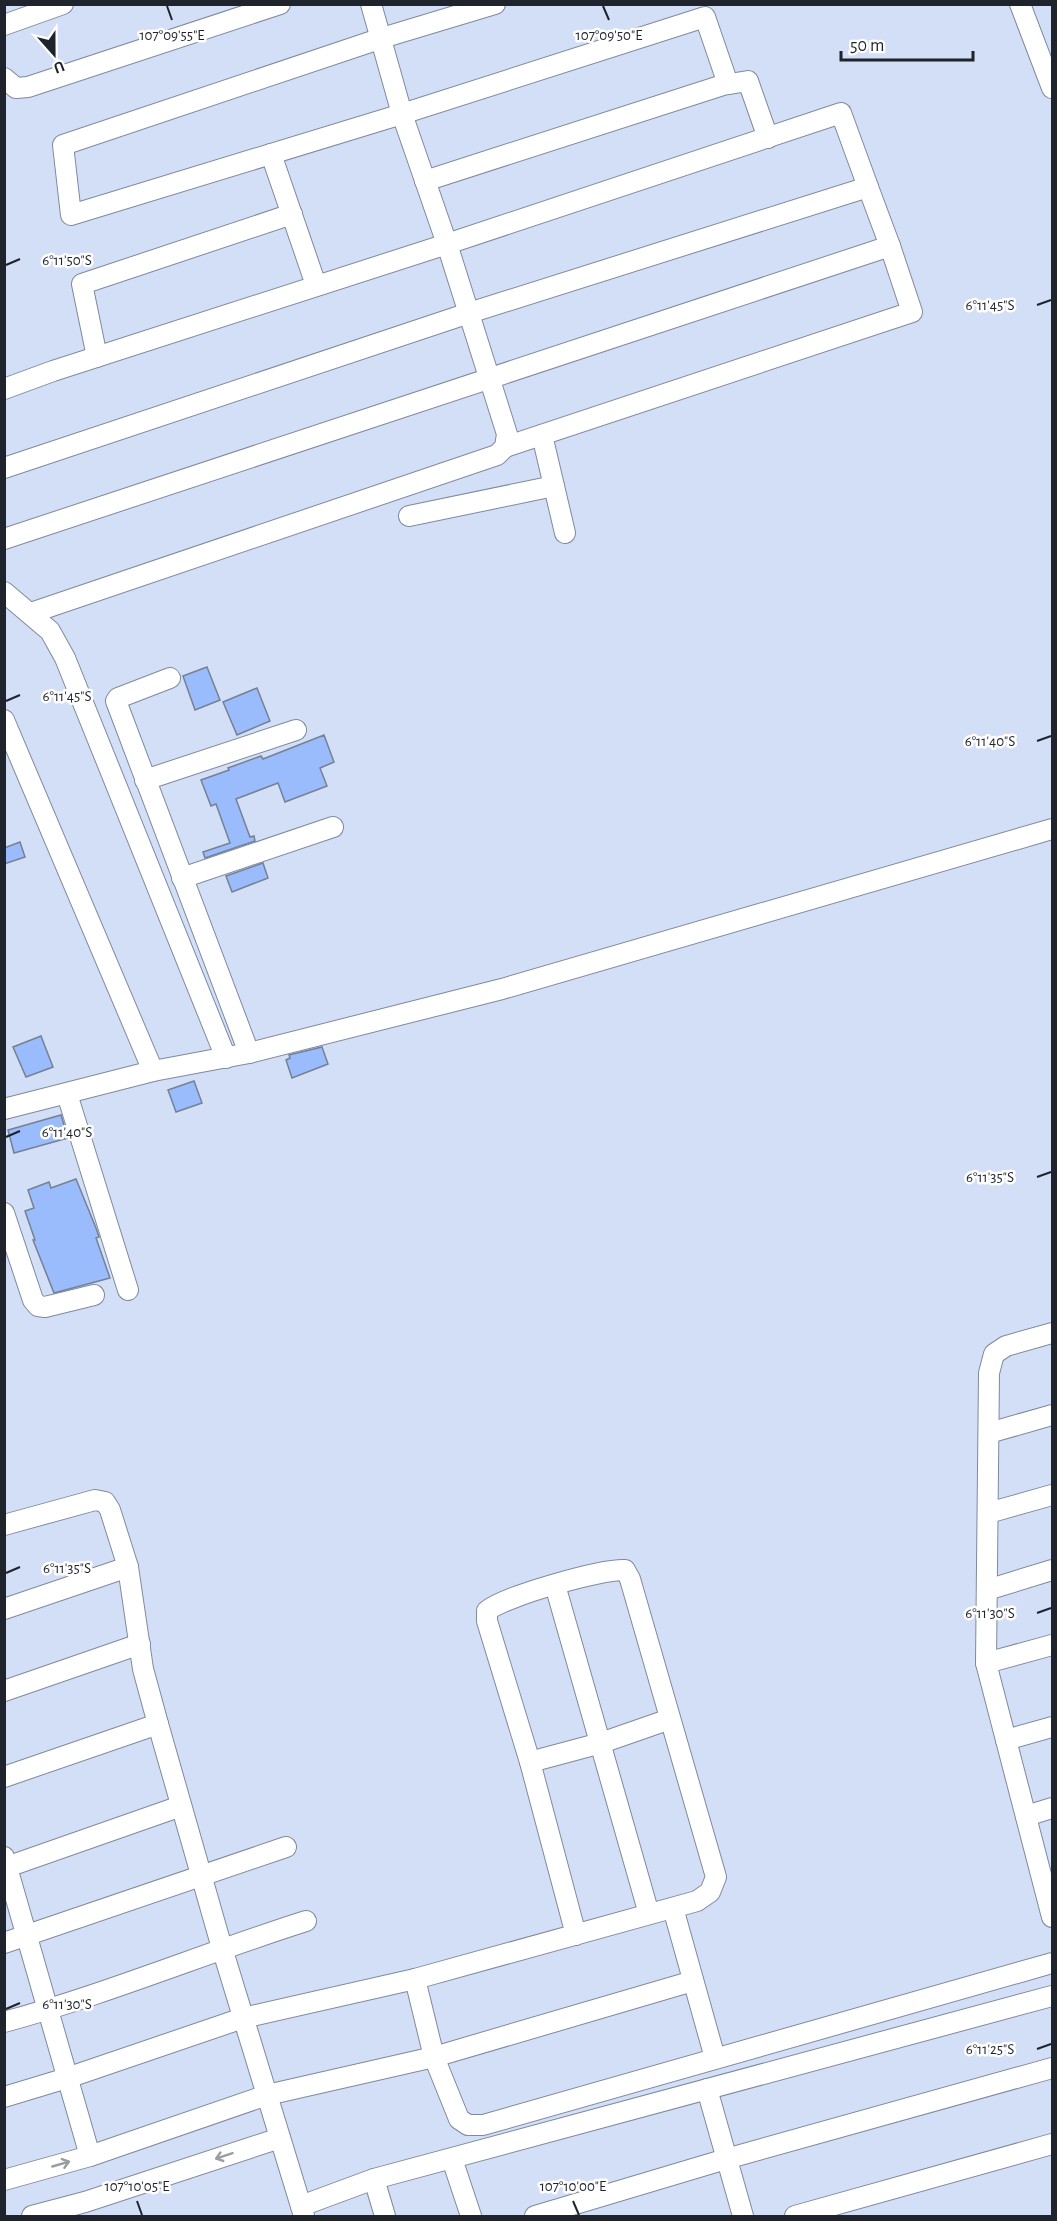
<svg xmlns="http://www.w3.org/2000/svg" width="1057" height="2221" viewBox="0 0 1057 2221" font-family="'Alegreya Sans',sans-serif">
  <style>
    .building { fill: #9abcfc; stroke: #758094; stroke-width: 1.5 }
    .lines { fill: none; stroke-linecap: round; stroke-linejoin: round }
    .minor-casing { stroke: #7e8a9f; stroke-width: 22 }
    .minor { stroke: #fff; stroke-width: 20 }
    .oneway { stroke: #9a9ca0 }
    .ticks { fill: none; stroke: #1f232b; stroke-width: 2 }
    .ticks-label { font-size: 15px; text-anchor: middle; fill: #1f232b; stroke: #fff; stroke-width: 5; stroke-linejoin: round; paint-order: stroke }
  </style>
  <rect width="100%" height="100%" fill="#d3dff6"/>
  <!-- building -->
  <g class="building">
    <polygon points="207,667 220,700 195,710 183,676"/>
    <polygon points="257,688 270,721 237,735 223,702"/>
    <polygon points="324,735 334,762 320,768 327,786 285,802 278,783 236,799 250,837 254,836 255,841 205,858 203,852 230,843 216,804 211,806 201,780 229,770 228,768 261,756 263,759"/>
    <polygon points="20,842 25,857 4,864 4,848"/>
    <polygon points="263,863 268,878 232,892 226,876"/>
    <polygon points="41,1036 53,1067 26,1077 13,1047"/>
    <polygon points="322,1047 328,1064 292,1078 286,1060 290,1058 289,1055"/>
    <polygon points="194,1081 202,1103 176,1112 168,1090"/>
    <polygon points="61,1115 68,1138 14,1153 8,1130"/>
    <polygon points="76,1179 96,1228 99,1237 96,1238 110,1278 54,1293 33,1240 35,1240 25,1211 34,1208 28,1190 49,1182 51,1188"/>
  </g>
  <g class="lines">
    <!-- minor casing -->
    <g class="minor-casing">
      <g id="minor">
        <polyline points="495,4 382,38 63,145 71,215 402,114 705,17 728,84"/>
        <polyline points="1020,4 1052,88"/>
        <polyline points="4,25 63,4"/>
        <polyline points="4,78 16,88 28,87 280,4"/>
        <polyline points="271,154 316,285"/>
        <polyline points="425,181 723,85 748,81 768,138"/>
        <polyline points="97,357 82,284 292,214"/>
        <polyline points="4,389 53,371 447,244 841,113 868,187"/>
        <polyline points="542,435 565,533"/>
        <polyline points="4,468 469,313 868,187 890,246"/>
        <polyline points="409,516 554,486"/>
        <polyline points="4,539 890,246 912,312 505,447"/>
        <polyline points="4,592 50,631 65,658 226,1058"/>
        <polyline points="31,613 497,455 505,447 507,434 447,244 402,114 371,4"/>
        <polyline points="170,678 118,698 116,701 249,1053"/>
        <polyline points="4,720 153,1071"/>
        <polyline points="145,780 296,730"/>
        <polyline points="182,878 333,827"/>
        <polyline points="67,1094 128,1290"/>
        <polyline points="4,1109 153,1071 249,1053 502,989 1052,829"/>
        <polyline points="4,1213 33,1300 38,1306 45,1307 94,1295"/>
        <polyline points="1052,1333 1006,1346 994,1354 989,1373 986,1663 1052,1917"/>
        <polyline points="989,1433 1052,1415"/>
        <polyline points="988,1513 1052,1495"/>
        <polyline points="4,1525 95,1500 105,1502 110,1510 128,1567 143,1669 158,1724 222,1948 304,2216"/>
        <polyline points="555,1585 649,1914"/>
        <polyline points="987,1590 1052,1570"/>
        <polyline points="4,1609 128,1567"/>
        <polyline points="986,1663 1052,1645"/>
        <polyline points="4,1691 140,1644"/>
        <polyline points="1006,1740 1052,1727"/>
        <polyline points="530,1762 601,1743 670,1719"/>
        <polyline points="4,1777 158,1724"/>
        <polyline points="1026,1816 1052,1808"/>
        <polyline points="4,1857 90,2156"/>
        <polyline points="4,1868 181,1806"/>
        <polyline points="673,1908 715,2058"/>
        <polyline points="4,1943 286,1847"/>
        <polyline points="415,1979 434,2057 459,2119 468,2125 483,2125 1052,1963"/>
        <path d="M4,2022C107,1994 205,1953 306,1921"/>
        <polyline points="707,2089 743,2216"/>
        <path d="M4,2097L67,2078L243,2018L415,1979L697,1901L710,1892L716,1877L630,1579L625,1570C601,1569 505,1596 487,1611V1621L530,1762L576,1935"/>
        <polyline points="452,2159 471,2216"/>
        <polyline points="374,2179 385,2216"/>
        <polyline points="4,2180 90,2156 267,2095 434,2057 693,1981"/>
        <polyline points="301,2206 374,2179 1052,1996"/>
        <polyline points="32,2216 85,2202 280,2138"/>
        <polyline points="535,2216 726,2159 1052,2068"/>
        <polyline points="795,2216 1052,2144"/>
      </g>
    </g>
    <!-- minor -->
    <use href="#minor" class="minor"/>
  </g>
  <!-- one-way arrows -->
  <defs><path id="oneway-shaft" d="M-6 0H5M1.5-3L5.5 0L1.5 3" fill="none" stroke-width="1.6" stroke-linecap="round" stroke-linejoin="round" transform="scale(1.5)"/></defs>
  <g class="oneway">
    <use href="#oneway-shaft" transform="translate(224 2156) rotate(162)"/>
    <use href="#oneway-shaft" transform="translate(61 2164) rotate(-16)"/>
  </g>
  <!-- ticks -->
  <path class="ticks" d="M167,6L172,20M603,6L609,20M6,265L20,259M1037,305L1051,300M6,701L20,695M1037,741L1051,736M6,1137L20,1131M1037,1177L1051,1172M6,1573L20,1567M1037,1613L1051,1608M6,2009L20,2003M1037,2049L1051,2044M137,2201L142,2215M573,2201L579,2215"/>
  <g class="ticks-label">
    <text x="172" y="40">107°09'55"E</text>
    <text x="609" y="40">107°09'50"E</text>
    <text x="67" y="265">6°11'50"S</text>
    <text x="990" y="310">6°11'45"S</text>
    <text x="67" y="701">6°11'45"S</text>
    <text x="990" y="746">6°11'40"S</text>
    <text x="67" y="1137">6°11'40"S</text>
    <text x="990" y="1182">6°11'35"S</text>
    <text x="67" y="1573">6°11'35"S</text>
    <text x="990" y="1618">6°11'30"S</text>
    <text x="67" y="2009">6°11'30"S</text>
    <text x="990" y="2054">6°11'25"S</text>
    <text x="137" y="2191">107°10'05"E</text>
    <text x="573" y="2191">107°10'00"E</text>
  </g>
  <!-- border -->
  <rect width="1057" height="2221" fill="none" stroke="#1f232b" stroke-width="12"/>
  <!-- north arrow -->
  <g transform="translate(54 54) rotate(159)" stroke="#ffffff" stroke-width="4.5" paint-order="stroke">
  <path d="M0-4.5L10 22L0 15L-10 22Z" fill="#1f232b"/>
  <text y="-9" font-size="16" font-weight="bold" text-anchor="middle" fill="#1f232b">U</text>
  </g>
  <!-- scale -->
  <path d="M841 51v9h132v-9" fill="none" stroke="#1f232b" stroke-width="3"/>
  <text x="850" y="51" font-size="18" fill="#1f232b" stroke="#ffffff" stroke-width="4.5" paint-order="stroke">50 m</text>
</svg>
